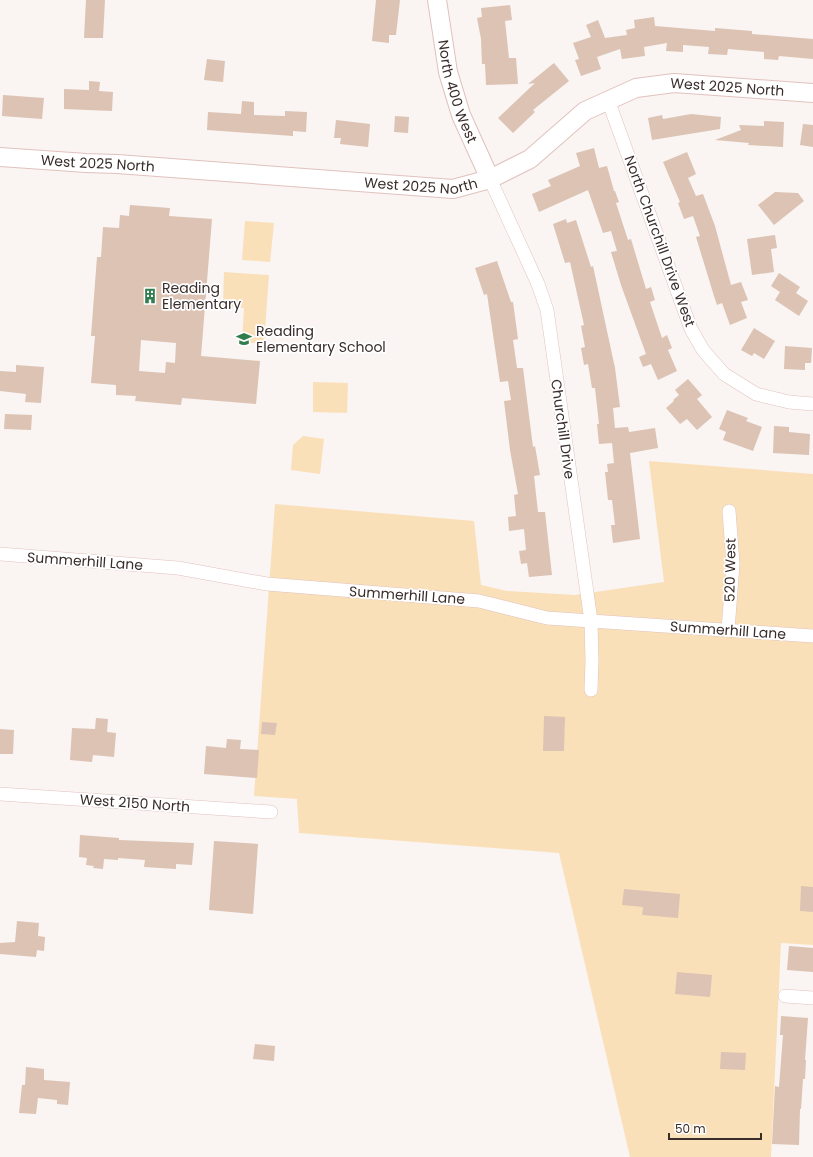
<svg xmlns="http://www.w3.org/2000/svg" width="813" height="1157" viewBox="0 0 813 1157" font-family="Poppins,sans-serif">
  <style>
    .green { fill: #fae0b8 }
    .building { fill: #dcc3b3; fill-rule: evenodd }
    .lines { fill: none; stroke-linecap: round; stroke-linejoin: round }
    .street-casing { stroke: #e1c2bd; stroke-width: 14 }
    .secondary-casing { stroke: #e1c2bd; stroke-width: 20 }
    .street { stroke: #fff; stroke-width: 13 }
    .secondary { stroke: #fff; stroke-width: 18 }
    .labels { text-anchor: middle; stroke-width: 3.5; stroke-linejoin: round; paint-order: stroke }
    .street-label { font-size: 14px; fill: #392d2b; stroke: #fff }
    .poi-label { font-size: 14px; fill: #392d2b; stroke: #fff; text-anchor: start }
  </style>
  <rect width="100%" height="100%" fill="#faf4f3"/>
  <!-- green -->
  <g class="green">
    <polygon points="245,221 274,223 270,262 242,260"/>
    <polygon points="224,272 269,275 264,344 242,342 244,308 223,306"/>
    <polygon points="313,382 348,383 347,413 313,412"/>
    <polygon points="303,436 324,439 320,474 291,470 293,445"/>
    <polygon points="649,461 813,474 813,945 781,943 771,1157 630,1157 559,853 299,833 297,799 254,796 275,504 474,521 481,585 507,591 575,595 664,582"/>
  </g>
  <!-- building -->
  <g class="building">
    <polygon points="86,0 105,0 103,38 84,38"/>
    <polygon points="376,0 400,0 396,35 389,35 389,43 372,41"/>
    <polygon points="510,5 512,20 505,21 509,58 516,58 518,84 486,85 485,64 482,64 481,39 477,18 482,17 481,8"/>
    <polygon points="654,17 655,26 715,31 715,28 752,31 752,34 813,39 813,59 779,56 778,60 764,59 764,52 728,49 727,55 708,54 709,47 683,45 683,52 666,51 667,43 644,47 645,56 622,59 620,49 597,57 601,69 581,76 575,60 579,59 573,43 591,37 586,25 598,20 605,38 627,35 626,30 635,28 634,20"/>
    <polygon points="207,59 225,61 223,82 204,80"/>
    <polygon points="554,63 569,81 533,110 535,112 513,133 498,118 535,83 528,84"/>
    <polygon points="89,81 100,82 99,91 113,92 112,111 64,109 64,89 89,90"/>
    <polygon points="3,95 44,98 42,119 2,116"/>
    <polygon points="242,101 254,102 254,115 285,116 285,111 307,112 306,132 293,131 293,136 207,130 208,112 241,114"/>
    <polygon points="691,114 721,117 720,129 652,140 648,118 662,115 663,119"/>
    <polygon points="395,116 409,117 408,133 394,132"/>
    <polygon points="336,120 370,124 368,147 340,144 341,138 334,138"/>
    <polygon points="764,121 784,122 783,147 748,145 749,143 715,140 741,130 739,125 764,126"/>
    <polygon points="803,124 813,125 813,147 800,145"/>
    <polygon points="594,148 599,168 607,166 614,191 615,191 619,202 616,203 628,240 631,239 646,289 651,287 655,300 650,302 662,338 667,335 672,348 668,350 677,371 658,380 651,364 643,367 639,357 646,354 621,285 611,252 617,251 611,231 603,233 588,190 539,212 532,194 551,186 548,180 580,166 576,153"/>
    <polygon points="687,152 696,174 688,178 696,196 703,194 715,226 731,285 741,282 748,300 741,302 747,318 730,325 722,303 717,305 714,296 696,237 700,236 693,216 684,219 678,203 680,202 663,162"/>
    <polygon points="775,192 798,193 804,201 774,225 758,205"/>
    <path d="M130,205L170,208L169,216L212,219L201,356L260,361L256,404L182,398L181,405L135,401L136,396L116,395V385L91,383L95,336H91L97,257H101L103,227L119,228L120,215L129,216ZM141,340L176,343L175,363L166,362L165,373L139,371Z"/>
    <polygon points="566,219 567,223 576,220 591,267 593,266 615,368 620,407 613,408 615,428 628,427 629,432 655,428 658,448 630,453 640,539 613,543 611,525 615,525 612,500 608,500 605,472 608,472 607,464 614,463 612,443 599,444 597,424 599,424 595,388 592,388 588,364 584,365 581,348 585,347 581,326 584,325 570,262 565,263 553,224"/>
    <polygon points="775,235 777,248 771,249 774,272 752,275 747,239"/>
    <polygon points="497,261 511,302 513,302 518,339 513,340 517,368 523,368 533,447 535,446 540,475 534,476 538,512 545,512 552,575 529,577 527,563 521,564 519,551 526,550 524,529 509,531 508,517 516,516 514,495 518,494 510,450 504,401 511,400 508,381 500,382 487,294 484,295 475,268"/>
    <polygon points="779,273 800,287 796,293 808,301 799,316 775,300 780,292 771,286"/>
    <polygon points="754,328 775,341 764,359 754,353 752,356 741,350"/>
    <polygon points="785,346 812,348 811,363 805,363 805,370 784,369"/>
    <polygon points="16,365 44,367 41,403 25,402 26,394 0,391 0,371 16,372"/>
    <polygon points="688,379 702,395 697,399 712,417 697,430 687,419 680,424 666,408 674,401 673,400 679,395 675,390"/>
    <polygon points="727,410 748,418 746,421 762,427 753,451 723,440 726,432 719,429"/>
    <polygon points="5,414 32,415 31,430 4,429"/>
    <polygon points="774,426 789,427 789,432 810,434 809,455 773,453"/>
    <polygon points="544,716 565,717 564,751 543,751"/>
    <polygon points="96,718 108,719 107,732 116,733 114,757 93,755 92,762 70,760 72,728 95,729"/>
    <polygon points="262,722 277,723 275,735 261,734"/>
    <polygon points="0,729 14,730 13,754 0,754"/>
    <polygon points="227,739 241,740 240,749 259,750 257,778 204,774 206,746 226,748"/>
    <polygon points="80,835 119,838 119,840 194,843 192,865 176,864 176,869 144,867 145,860 118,858 118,860 104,859 103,869 93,868 94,866 86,865 87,858 79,857"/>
    <polygon points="214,841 258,844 253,914 209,910"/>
    <polygon points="801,886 813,887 813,912 800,911"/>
    <polygon points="624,889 680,894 678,918 642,915 643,907 622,905"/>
    <polygon points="17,921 39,923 38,936 45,937 44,951 37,950 36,957 0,954 0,943 15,942"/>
    <polygon points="789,946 813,948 813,972 787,970"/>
    <polygon points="677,972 712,975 710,997 675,994"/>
    <polygon points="781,1016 808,1018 805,1060 806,1060 805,1079 803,1079 801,1109 800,1109 799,1145 772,1144 775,1086 779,1087 783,1035 780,1035"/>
    <polygon points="255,1044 275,1046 274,1061 253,1059"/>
    <polygon points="721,1052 746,1053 745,1070 720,1069"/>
    <polygon points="26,1067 44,1069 44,1080 70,1082 68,1105 57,1104 57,1100 38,1098 36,1114 19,1113 22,1085 25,1085"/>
  </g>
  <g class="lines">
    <!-- street casing -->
    <g class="street-casing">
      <g id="street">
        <polyline points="608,100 691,329 703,350 724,374 756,394 789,402 813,404"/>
        <polyline points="490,179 538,284 547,310 591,621 592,661 591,690"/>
        <polyline points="0,554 178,568 267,584 479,601 547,618 813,636"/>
        <polyline points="728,630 733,564 729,511"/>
        <polyline points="0,794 271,812"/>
        <polyline points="785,996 813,998"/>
      </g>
    </g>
    <!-- secondary casing -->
    <g class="secondary-casing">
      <g id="secondary">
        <path id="s1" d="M437,0L448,72L461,115L490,179"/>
        <path id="s2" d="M0,157L86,163L117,164L453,189L490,179L530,159L585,111L636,88L674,83L813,93"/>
      </g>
    </g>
    <!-- street -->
    <use href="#street" class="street"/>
    <!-- secondary -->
    <use href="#secondary" class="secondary"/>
  </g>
  <!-- icons -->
  <defs>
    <g id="building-bare" transform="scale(1.2)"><path d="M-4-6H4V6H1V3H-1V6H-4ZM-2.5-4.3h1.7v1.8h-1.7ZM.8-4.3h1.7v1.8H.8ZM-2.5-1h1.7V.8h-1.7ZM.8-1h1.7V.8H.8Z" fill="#307d4d" stroke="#fff" stroke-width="2.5" paint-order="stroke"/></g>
    <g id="school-bare" transform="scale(1.2)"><path d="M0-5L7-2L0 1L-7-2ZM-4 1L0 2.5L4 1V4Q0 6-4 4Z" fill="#307d4d" stroke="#fff" stroke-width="2.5" paint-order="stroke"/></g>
  </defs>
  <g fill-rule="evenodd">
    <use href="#building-bare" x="150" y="296"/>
    <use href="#school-bare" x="244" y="339"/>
  </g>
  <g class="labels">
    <!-- street labels -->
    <g class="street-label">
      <text dy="5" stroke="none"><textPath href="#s2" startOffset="758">West 2025 North</textPath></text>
      <text dy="5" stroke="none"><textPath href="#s1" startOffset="94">North 400 West</textPath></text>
      <text dy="5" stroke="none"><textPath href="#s2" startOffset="98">West 2025 North</textPath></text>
      <text dy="5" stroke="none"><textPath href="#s2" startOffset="422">West 2025 North</textPath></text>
      <text transform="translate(660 241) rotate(70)" y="5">North Churchill Drive West</text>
      <text transform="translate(563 429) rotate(82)" y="5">Churchill Drive</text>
      <text transform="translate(85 561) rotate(4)" y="5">Summerhill Lane</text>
      <text transform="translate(730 570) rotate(-89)" y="5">520 West</text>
      <text transform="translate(407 595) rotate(4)" y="5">Summerhill Lane</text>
      <text transform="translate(728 630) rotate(4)" y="5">Summerhill Lane</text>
      <text transform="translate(135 803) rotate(4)" y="5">West 2150 North</text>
    </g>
    <!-- poi labels -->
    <g class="poi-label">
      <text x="162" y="293">Reading<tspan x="162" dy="16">Elementary</tspan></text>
      <text x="256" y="336">Reading<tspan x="256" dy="16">Elementary School</tspan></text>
    </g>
  </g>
  <!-- scale -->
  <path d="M669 1133v6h92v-6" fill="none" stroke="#392d2b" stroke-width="2"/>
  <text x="675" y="1133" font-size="12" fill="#392d2b" stroke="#ffffff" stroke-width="3" paint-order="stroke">50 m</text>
</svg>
